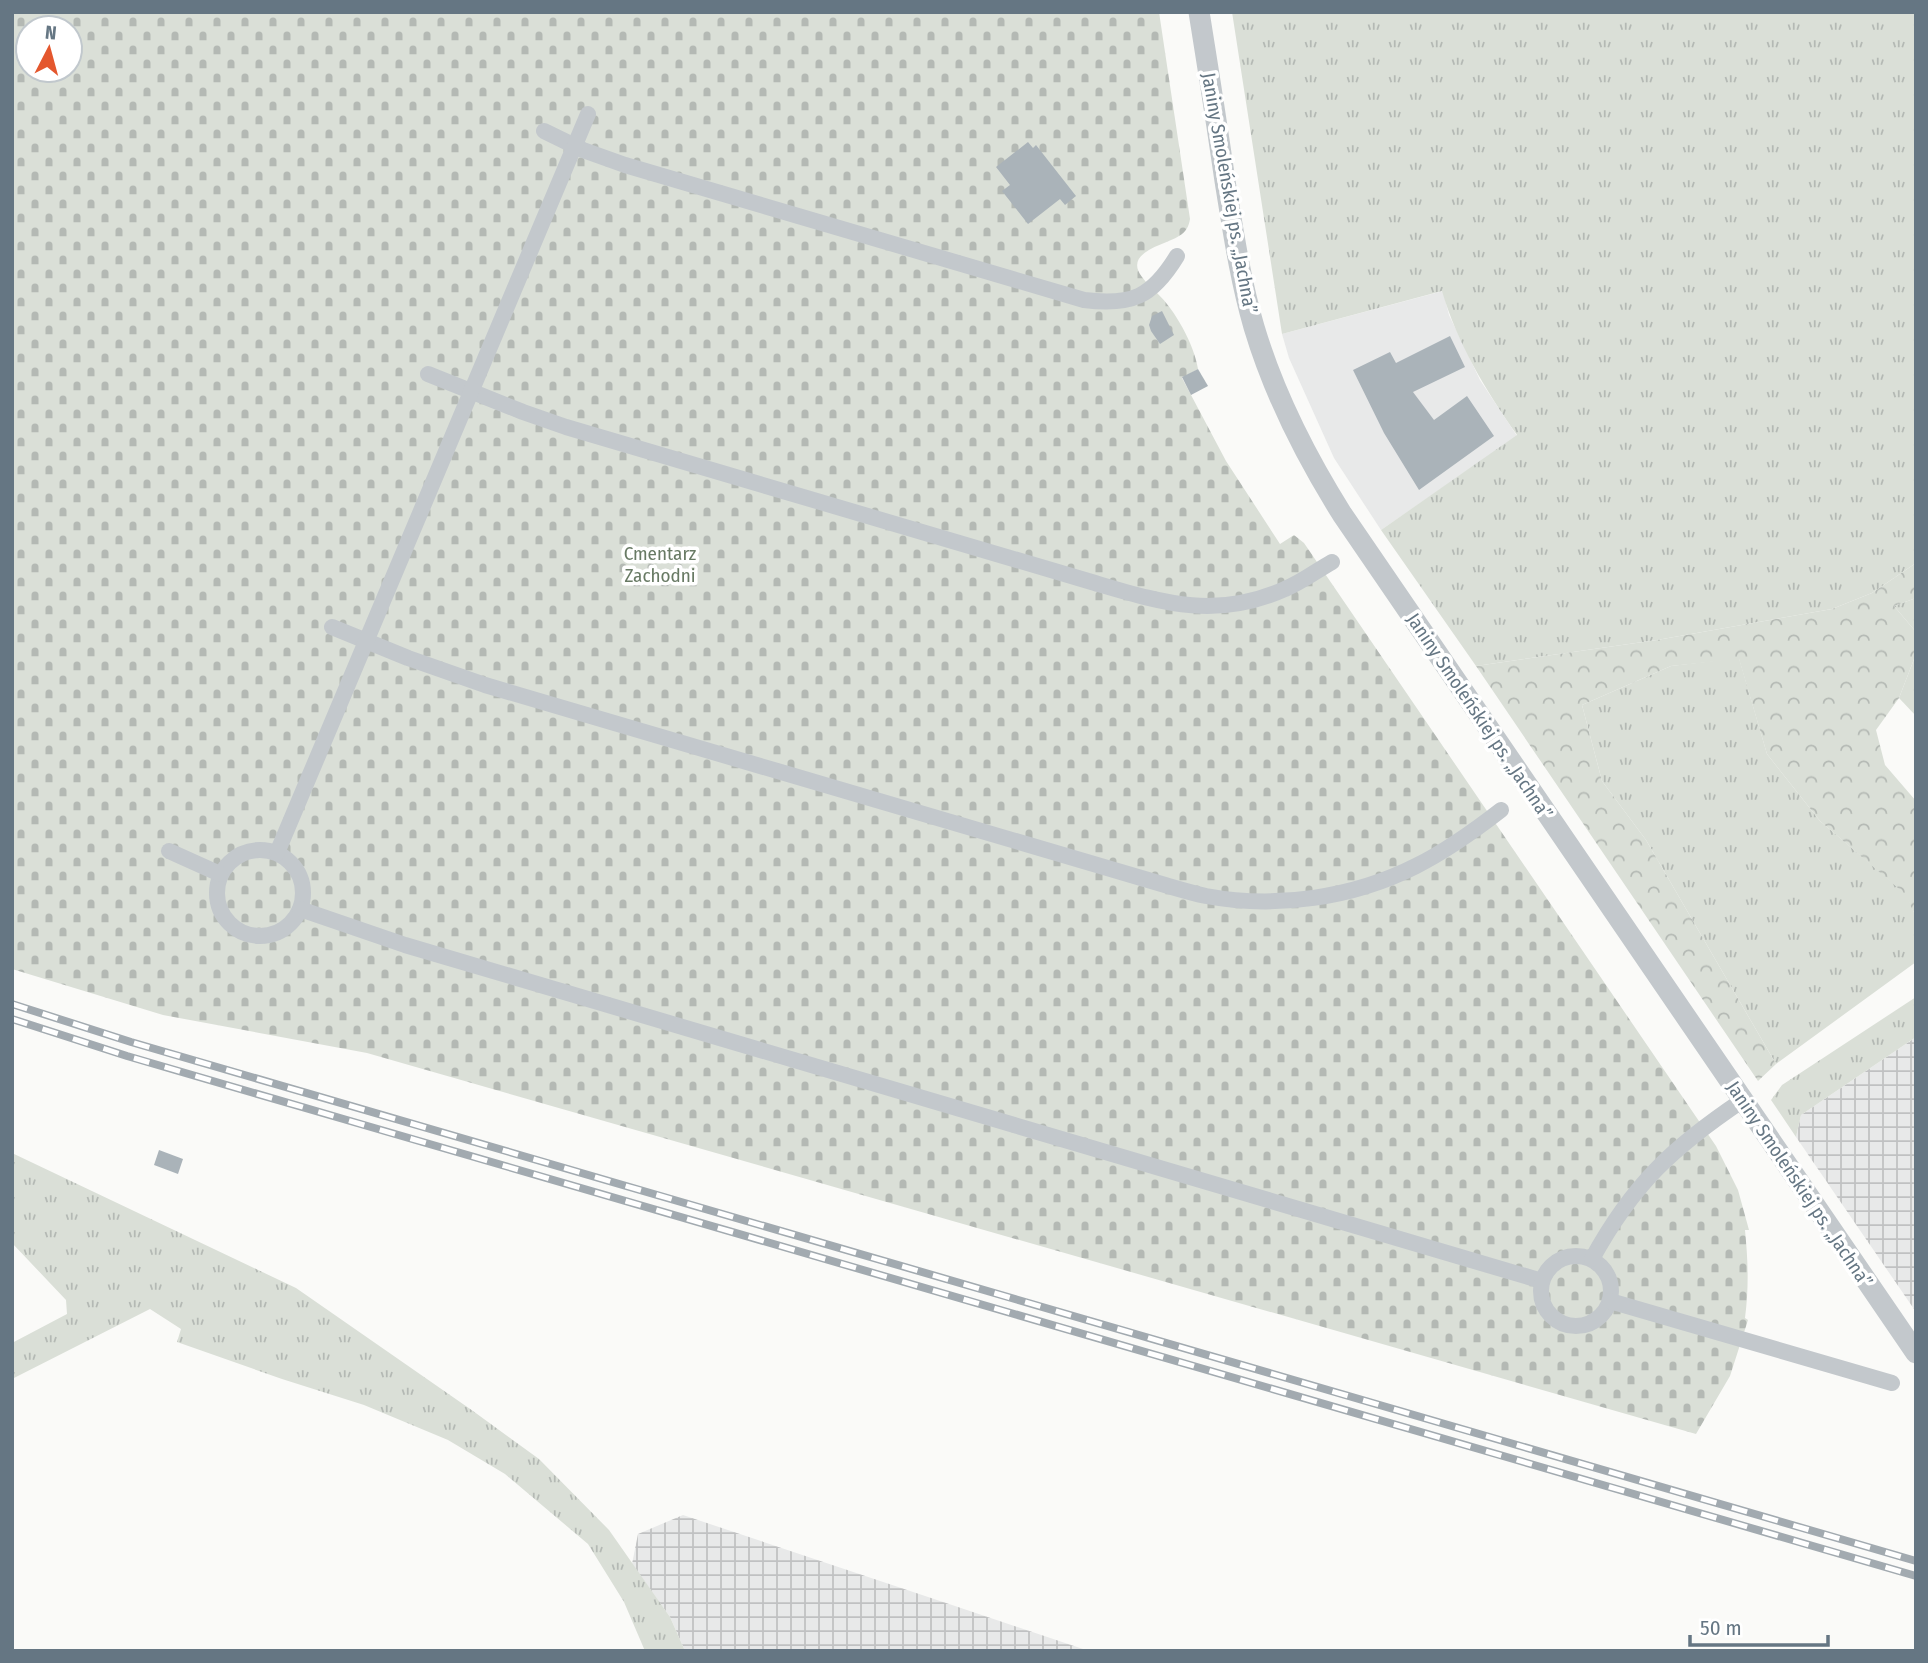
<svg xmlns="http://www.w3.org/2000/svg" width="1928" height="1663" viewBox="0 0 1928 1663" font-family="'Fira Sans Condensed',sans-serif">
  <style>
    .built { fill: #e8e9e9 }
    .industrial { fill: url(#industrial-grid) }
    .grass { fill: url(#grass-tufts) }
    .forest { fill: url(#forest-crowns) }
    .cemetery { fill: url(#cemetery-stones); fill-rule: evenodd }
    .building { fill: #aab3b9 }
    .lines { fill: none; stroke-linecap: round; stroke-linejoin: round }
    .pedestrian { stroke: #c3c8cc; stroke-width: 16 }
    .minor { stroke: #c3c8cc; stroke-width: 21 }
    .rail-casing { stroke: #a2aab0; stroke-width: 8 }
    .rail { stroke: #fff; stroke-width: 5; stroke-dasharray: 16; stroke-linecap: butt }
    .labels { text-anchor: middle; stroke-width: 7; stroke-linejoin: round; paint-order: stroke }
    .street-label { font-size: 19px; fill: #657683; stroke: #fff }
    .park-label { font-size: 19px; fill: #687a64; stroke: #fff }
  </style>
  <defs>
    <pattern id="industrial-grid" width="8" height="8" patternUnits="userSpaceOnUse" patternTransform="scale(1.75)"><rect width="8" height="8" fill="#e8e9e9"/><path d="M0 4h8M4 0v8" fill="none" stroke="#c0c1c2"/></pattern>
    <pattern id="grass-tufts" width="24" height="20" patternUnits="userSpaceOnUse" patternTransform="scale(1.75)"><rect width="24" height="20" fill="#dadfd7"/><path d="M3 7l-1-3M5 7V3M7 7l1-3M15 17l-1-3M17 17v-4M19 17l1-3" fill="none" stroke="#b4b9b4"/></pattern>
    <pattern id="forest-crowns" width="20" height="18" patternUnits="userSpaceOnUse" patternTransform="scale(1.75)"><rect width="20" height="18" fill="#dadfd7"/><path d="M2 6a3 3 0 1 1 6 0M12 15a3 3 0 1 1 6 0" fill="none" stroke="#b4b9b4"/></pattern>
    <pattern id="cemetery-stones" width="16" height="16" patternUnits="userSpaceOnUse" patternTransform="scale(1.75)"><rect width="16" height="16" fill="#dadfd7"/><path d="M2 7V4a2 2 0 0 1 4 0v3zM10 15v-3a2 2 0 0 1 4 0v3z" fill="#b4b9b4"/></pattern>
  </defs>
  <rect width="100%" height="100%" fill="#fafaf8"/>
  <!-- built -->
  <polygon class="built" points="1443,291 1449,315 1480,380 1517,436 1381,530 1334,458 1289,358 1282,334"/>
  <!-- industrial -->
  <g class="industrial">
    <polygon points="1916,1037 1916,1312 1796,1137 1801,1115"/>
    <polygon points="683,1515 958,1607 1089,1651 685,1651 670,1617 632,1564 638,1534"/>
  </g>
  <!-- grass -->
  <g class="grass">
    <path d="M1232,12H1916V563L1872,593L1832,609L1657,640L1476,666L1381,530L1517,435C1486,391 1457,343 1442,291L1282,334Z"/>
    <polygon points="1916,598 1916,632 1894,606"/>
    <polygon points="1916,654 1916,716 1899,698"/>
    <polygon points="1739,658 1767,754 1820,821 1906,894 1916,917 1916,962 1776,1064 1646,840 1602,781 1582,705 1671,666"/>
    <polygon points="1916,997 1916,1037 1801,1115 1796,1137 1771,1100 1782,1085"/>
    <polygon points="12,1153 296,1288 473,1411 539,1459 609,1530 670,1617 685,1651 645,1651 624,1602 588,1544 505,1474 448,1440 364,1405 282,1379 177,1342 181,1329 150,1309 12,1379 12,1343 67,1314 66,1300 12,1243"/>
  </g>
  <!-- forest -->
  <polygon class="forest" points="1916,563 1916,598 1894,606 1916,632 1916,654 1899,698 1876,730 1885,765 1916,801 1916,917 1905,894 1820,821 1767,754 1739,659 1671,666 1582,705 1602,781 1646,840 1776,1064 1758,1081 1476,666 1657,640 1832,609 1872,593"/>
  <!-- cemetery -->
  <path class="cemetery" d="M12,12H1159L1190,219C1189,226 1186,232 1179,236C1165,245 1123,252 1142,277C1146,283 1152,288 1157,293C1175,310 1194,344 1198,369L1182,378L1226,461L1280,544L1294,535L1304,543L1716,1146L1738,1190L1749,1230H1745C1748,1260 1749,1288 1745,1318L1748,1320L1730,1376L1696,1434L367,1053L163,1015L12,969ZM28,28H70V70H28Z"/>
  <!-- building -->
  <g class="building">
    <polygon points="1028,142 1033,148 1036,145 1076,196 1065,205 1060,199 1028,224 1002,191 1010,185 996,167"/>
    <polygon points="1162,311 1174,335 1160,344 1151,331 1149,325 1152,316"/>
    <polygon points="1450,336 1465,367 1413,392 1434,420 1467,396 1494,436 1419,490 1384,433 1353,370 1390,352 1396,363"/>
    <polygon points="1198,369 1208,386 1191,395 1182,377"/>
    <polygon points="159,1150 183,1159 178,1174 154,1165"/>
  </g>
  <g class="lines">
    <!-- pedestrian -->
    <g class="pedestrian">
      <path d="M544,131L583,150L625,165L1084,300C1132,306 1152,297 1177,256"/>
      <path d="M428,374L523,412L566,427L1095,583C1163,603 1216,620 1285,589C1302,582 1316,571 1332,562"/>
      <path d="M332,627L408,658L485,685L1165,885C1179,889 1192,893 1206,896C1276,909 1353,898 1416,866C1446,851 1474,831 1501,810"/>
      <circle cx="260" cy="893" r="43"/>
      <polyline points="169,851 220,874"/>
      <polyline points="277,853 588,114"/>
      <polyline points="300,909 405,945 1542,1281"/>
      <circle cx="1576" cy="1291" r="35"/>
      <path d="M1592,1259C1633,1184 1673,1147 1743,1100"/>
      <polyline points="1610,1301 1892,1383"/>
    </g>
    <!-- minor -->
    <path class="minor" d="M1199,12C1208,68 1217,125 1225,181C1233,230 1240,279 1254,327C1274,394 1305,455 1342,514L1916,1353"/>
    <!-- rail casing -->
    <g class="rail-casing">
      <g id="rail">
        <polyline points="12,1004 131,1042 1916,1561"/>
        <polyline points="12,1019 127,1056 364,1125 1916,1576"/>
      </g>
    </g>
    <!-- rail -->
    <use href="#rail" class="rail"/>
  </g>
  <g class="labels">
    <!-- street labels -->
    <g class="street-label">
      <text transform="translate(1230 193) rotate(80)" y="7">Janiny Smoleńskiej ps. „Jachna”</text>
      <text transform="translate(1480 716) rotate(56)" y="7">Janiny Smoleńskiej ps. „Jachna”</text>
      <text transform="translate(1800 1184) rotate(56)" y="7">Janiny Smoleńskiej ps. „Jachna”</text>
    </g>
    <!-- park labels -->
    <g class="park-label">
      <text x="660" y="560">Cmentarz<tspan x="660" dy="22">Zachodni</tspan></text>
    </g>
  </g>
  <!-- border -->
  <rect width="1928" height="1663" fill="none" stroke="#657683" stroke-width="28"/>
  <!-- north arrow -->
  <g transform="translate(49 49) rotate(6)"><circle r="33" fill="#ffffff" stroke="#c1c8cd" stroke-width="2"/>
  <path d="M0-5L12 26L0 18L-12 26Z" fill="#e4572e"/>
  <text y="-10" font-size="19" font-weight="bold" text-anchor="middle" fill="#657683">N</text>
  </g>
  <!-- scale -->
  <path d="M1690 1635v10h138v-10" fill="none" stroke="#657683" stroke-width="3.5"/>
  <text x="1700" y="1635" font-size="21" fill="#657683" stroke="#ffffff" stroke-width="5" paint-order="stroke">50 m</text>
</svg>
